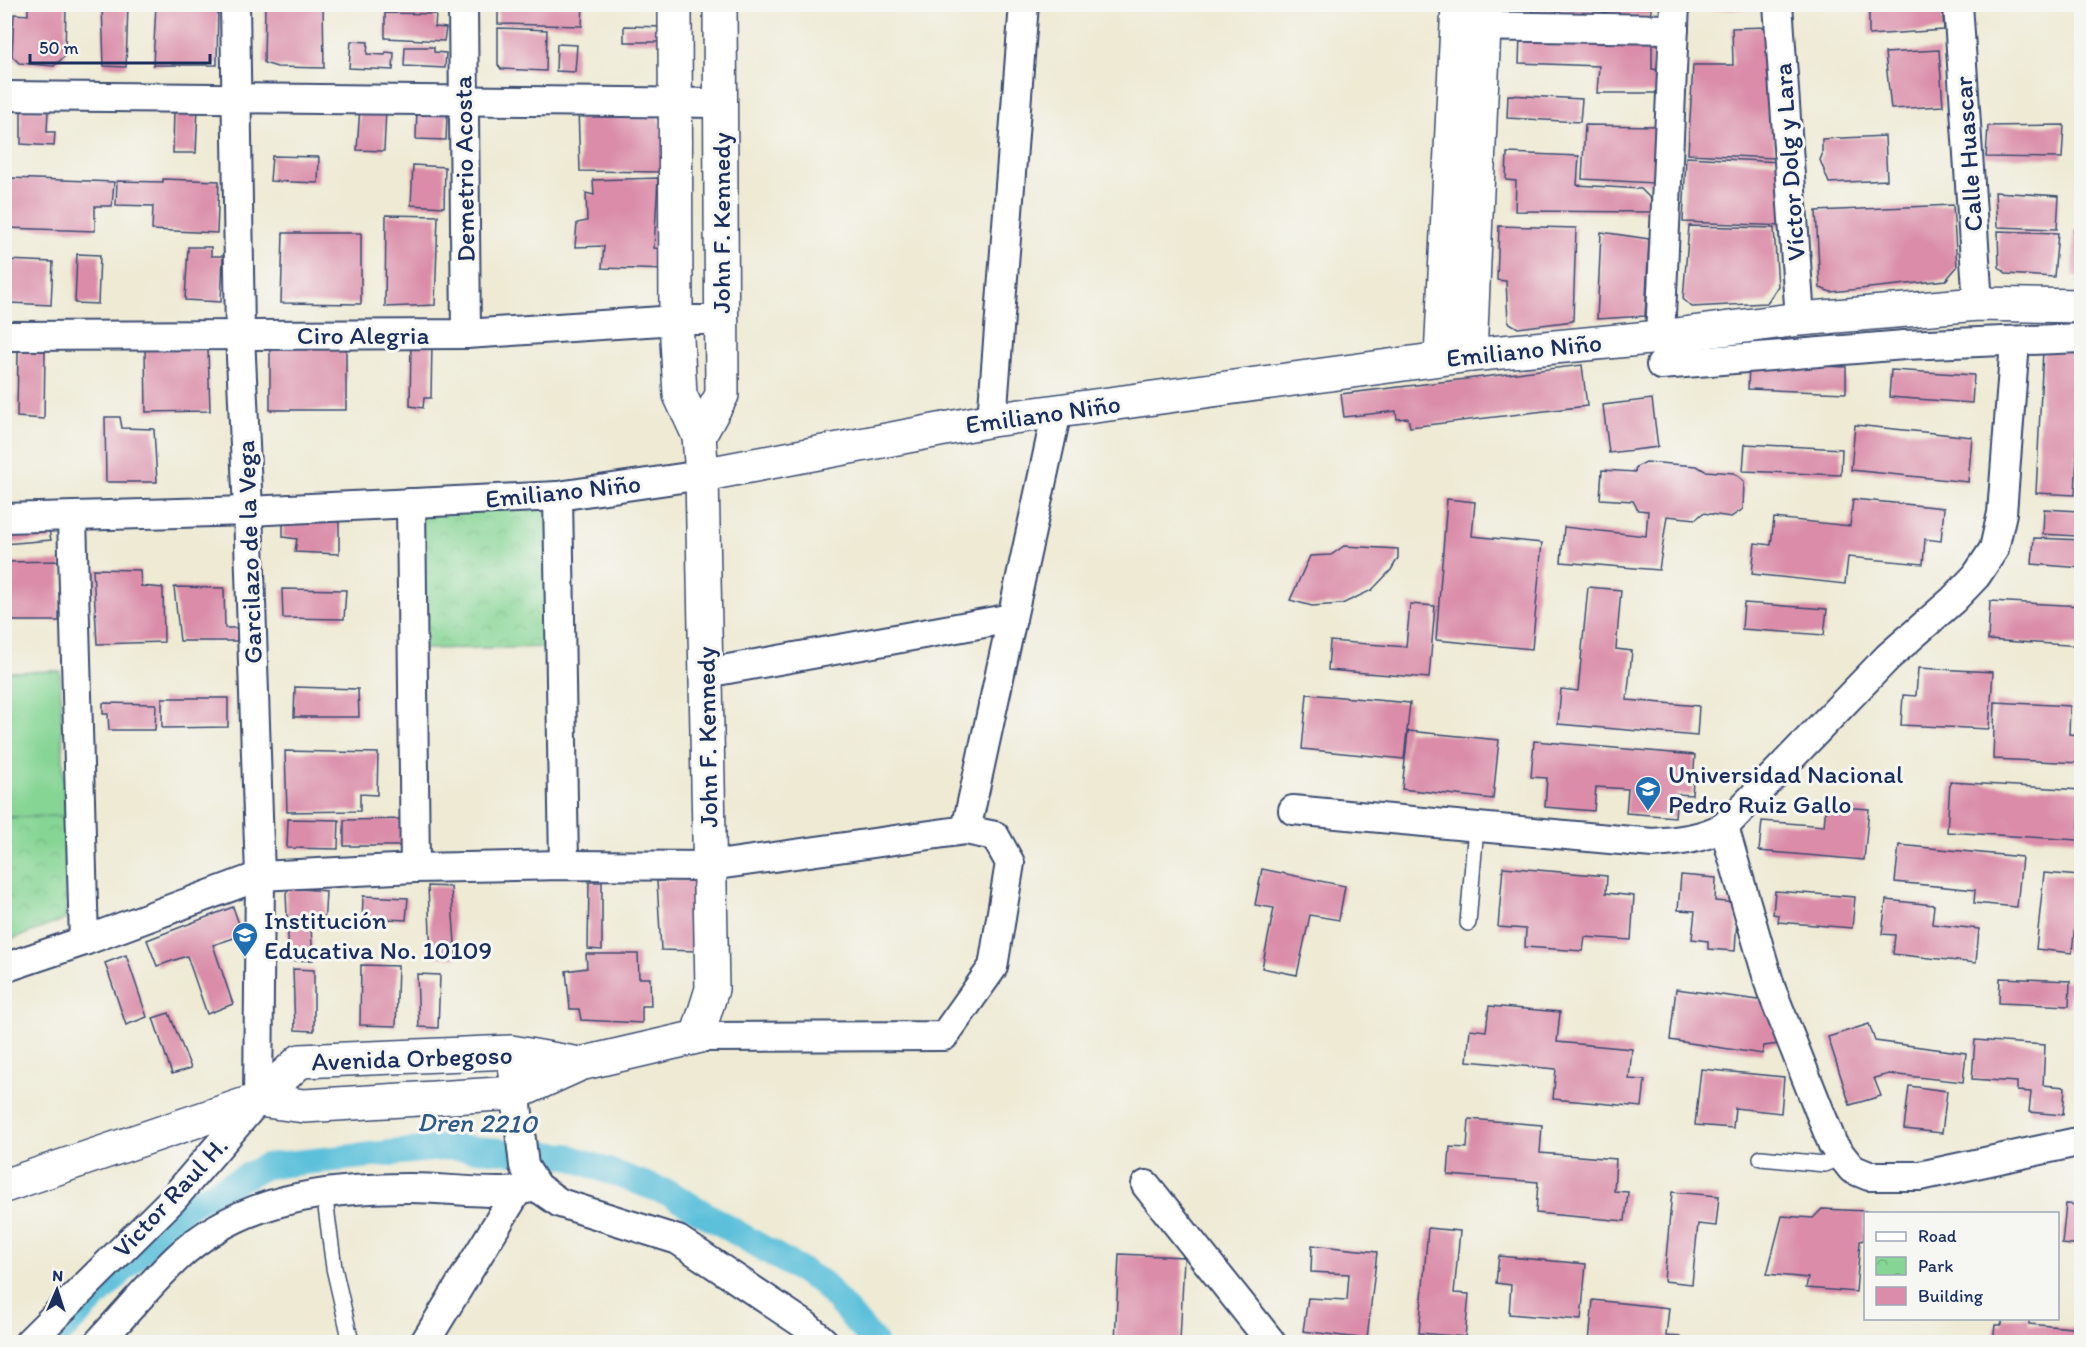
<svg xmlns="http://www.w3.org/2000/svg" width="2086" height="1347" viewBox="0 0 2086 1347" font-family="Itim,sans-serif">
  <style>
    .park { fill: url(#park-crowns); stroke: #51827a; stroke-width: 1.5 }
    .pitch { fill: #87d595; stroke: #51827a; stroke-width: 1.5 }
    .lines { fill: none; stroke-linecap: round; stroke-linejoin: round }
    .canal { stroke: #5cc0da; stroke-width: 26 }
    .building { fill: #da8ca8 }
    .service-casing { stroke: #3b4b70; stroke-width: 18 }
    .minor-casing { stroke: #3b4b70; stroke-width: 32 }
    .tertiary-casing { stroke: #3b4b70; stroke-width: 36 }
    .secondary-casing { stroke: #3b4b70; stroke-width: 36 }
    .service { stroke: #fff; stroke-width: 15 }
    .minor { stroke: #fff; stroke-width: 28 }
    .tertiary { stroke: #fff; stroke-width: 33 }
    .secondary { stroke: #fff; stroke-width: 33 }
    .labels { text-anchor: middle; stroke-width: 6; stroke-linejoin: round; paint-order: stroke }
    .street-label { font-size: 26px; fill: #1b2f5e; stroke: #f6f6f2 }
    .poi-label { font-size: 26px; fill: #1b2f5e; stroke: #f6f6f2; text-anchor: start }
    .water-label { font-size: 27px; font-style: italic; fill: #2e5a83; stroke: #f6f6f2 }
  </style>
  <defs>
    <pattern id="park-crowns" width="20" height="18" patternUnits="userSpaceOnUse" patternTransform="scale(1.5)"><rect width="20" height="18" fill="#87d595"/><path d="M2 6a3 3 0 1 1 6 0M12 15a3 3 0 1 1 6 0" fill="none" stroke="#74b783"/></pattern>
  </defs>
  <rect width="100%" height="100%" fill="#f6f6f2"/>
  <filter id="ink" filterUnits="userSpaceOnUse"><feTurbulence type="fractalNoise" baseFrequency=".0167" numOctaves="2"/><feDisplacementMap in="SourceGraphic" scale="12" xChannelSelector="R" yChannelSelector="G"/><feConvolveMatrix kernelMatrix="1 2 1 2 8 2 1 2 1" color-interpolation-filters="sRGB"/></filter>
  <filter id="wash" filterUnits="userSpaceOnUse"><feTurbulence type="fractalNoise" baseFrequency=".008" numOctaves="4" result="noise"/><feDisplacementMap in="SourceGraphic" scale="24" xChannelSelector="R" yChannelSelector="G"/><feGaussianBlur stdDeviation="1.35" result="paint"/><feColorMatrix in="noise" values="0 0 0 0 0 0 0 0 0 0 0 0 0 0 0 0 0 1.4 0 .05"/><feComposite in="paint" operator="in"/></filter>
  <g filter="url(#wash)">
    <rect width="100%" height="100%" fill="#eeead4"/>
    <!-- park -->
    <g class="park">
      <polygon points="558,496 559,647 413,649 411,503"/>
      <polygon points="65,816 66,919 5,942 5,817"/>
    </g>
    <!-- pitch -->
    <polygon class="pitch" points="60,671 65,816 5,817 5,672"/>
    <g class="lines">
      <!-- canal -->
      <polyline class="canal" points="51,1342 187,1206 266,1166 450,1147 567,1156 671,1194 822,1283 874,1342"/>
    </g>
    <g id="blocks">
      <!-- building -->
      <g class="building">
        <polygon points="28,4 66,5 65,56 54,66 19,63 12,56 14,14 28,15"/>
        <polygon points="102,4 128,4 126,67 104,66"/>
        <polygon points="156,4 218,4 217,65 153,65"/>
        <polygon points="265,4 323,4 324,68 277,67 264,63"/>
        <polygon points="498,4 583,4 582,26 498,24"/>
        <polygon points="1532,4 1652,4 1650,16 1532,19"/>
        <polygon points="1693,4 1754,4 1754,9 1693,10"/>
        <polygon points="1899,4 1942,4 1944,30 1869,35 1869,7"/>
        <polygon points="385,13 436,14 435,27 446,28 444,41 385,38"/>
        <polygon points="624,26 665,27 664,42 624,42"/>
        <polygon points="1769,27 1775,158 1688,154 1693,65 1733,65 1732,28"/>
        <polygon points="498,28 547,30 546,71 501,69 498,65"/>
        <polygon points="1520,36 1652,38 1652,69 1666,71 1668,93 1597,93 1599,66 1519,63"/>
        <polygon points="351,41 368,42 367,54 385,55 386,52 394,53 393,70 349,68"/>
        <polygon points="557,44 577,45 575,72 556,71"/>
        <polygon points="405,47 434,47 434,52 446,53 445,68 404,66"/>
        <polygon points="1939,50 1943,106 1891,109 1885,53"/>
        <polygon points="1508,95 1582,99 1580,122 1507,118"/>
        <polygon points="174,105 198,106 196,153 173,153"/>
        <polygon points="360,107 386,109 384,151 357,150"/>
        <polygon points="578,108 654,109 665,134 664,172 580,171"/>
        <polygon points="21,109 48,110 47,132 55,132 54,146 21,144"/>
        <polygon points="417,109 440,109 447,115 446,140 416,139"/>
        <polygon points="1585,125 1659,126 1654,183 1582,179"/>
        <polygon points="2064,125 2062,158 1986,157 1988,126"/>
        <polygon points="1885,136 1887,180 1829,183 1820,160 1822,155 1822,139"/>
        <polygon points="1507,153 1579,156 1577,185 1641,189 1654,202 1654,212 1515,211 1516,181 1506,180"/>
        <polygon points="272,156 319,157 318,183 270,181"/>
        <polygon points="1686,157 1781,162 1786,226 1683,222"/>
        <polygon points="413,165 445,167 444,207 411,205"/>
        <polygon points="9,178 114,182 112,206 95,206 95,231 7,228"/>
        <polygon points="658,178 654,248 670,250 671,270 602,268 604,246 575,247 577,223 587,221 586,193 594,195 593,180"/>
        <polygon points="163,179 219,181 217,233 152,230 153,206 116,205 117,181 163,182"/>
        <polygon points="1995,192 2059,196 2057,229 1997,227"/>
        <polygon points="1953,205 1957,267 1946,280 1831,292 1820,288 1816,211"/>
        <polygon points="386,215 438,216 435,305 385,307"/>
        <polygon points="1499,226 1576,228 1573,321 1518,328 1508,322 1506,281 1497,280"/>
        <polygon points="1689,226 1774,228 1778,286 1767,303 1692,307 1683,299"/>
        <polygon points="2074,230 2082,230 2082,278 2073,277"/>
        <polygon points="1998,231 2058,233 2054,277 2007,274 1999,267"/>
        <polygon points="1601,232 1649,239 1645,316 1597,319"/>
        <polygon points="283,233 361,233 361,304 281,303"/>
        <polygon points="188,247 211,247 211,256 223,256 221,302 185,300"/>
        <polygon points="77,254 100,255 98,304 75,303"/>
        <polygon points="7,260 53,262 51,305 10,303 5,298"/>
        <polygon points="411,342 432,342 431,398 424,398 423,408 410,406"/>
        <polygon points="346,344 346,410 270,410 270,345"/>
        <polygon points="145,349 208,349 210,411 146,412"/>
        <polygon points="18,350 45,351 44,419 17,417"/>
        <polygon points="2043,350 2082,352 2075,495 2036,493"/>
        <polygon points="1749,363 1846,367 1846,393 1748,389"/>
        <polygon points="1582,365 1587,406 1410,427 1408,418 1397,419 1396,411 1344,417 1341,394"/>
        <polygon points="1891,370 1974,375 1972,403 1889,397"/>
        <polygon points="1652,399 1658,447 1609,453 1603,405"/>
        <polygon points="105,417 120,417 122,428 154,429 157,482 106,482"/>
        <polygon points="1855,425 1972,437 1968,482 1851,470"/>
        <polygon points="1745,444 1842,449 1841,475 1743,471"/>
        <polygon points="1646,462 1697,466 1705,471 1734,473 1744,481 1743,509 1731,517 1703,513 1696,519 1667,516 1659,570 1561,562 1564,527 1646,536 1648,511 1638,510 1633,501 1600,499 1602,470 1635,472 1636,467"/>
        <polygon points="1447,499 1475,502 1472,536 1542,543 1532,649 1436,640"/>
        <polygon points="1853,499 1944,508 1941,541 1925,539 1923,564 1848,557 1845,584 1752,574 1755,543 1771,545 1774,518 1850,526"/>
        <polygon points="2044,509 2078,511 2076,536 2043,534"/>
        <polygon points="283,519 339,522 339,554 295,552 297,539 283,537"/>
        <polygon points="48,525 51,540 4,544 4,527"/>
        <polygon points="2034,538 2082,540 2082,568 2032,564"/>
        <polygon points="1344,546 1398,549 1398,558 1391,570 1372,590 1342,604 1312,606 1290,600 1310,556 1331,555"/>
        <polygon points="61,561 59,621 4,621 4,562"/>
        <polygon points="93,569 140,570 141,586 163,588 164,642 97,644"/>
        <polygon points="174,587 224,588 225,628 237,628 237,641 180,641"/>
        <polygon points="1588,587 1621,590 1616,649 1632,651 1627,700 1699,706 1697,736 1558,724 1561,689 1578,691"/>
        <polygon points="282,589 346,590 344,619 283,618"/>
        <polygon points="1990,601 2082,606 2082,646 1988,640"/>
        <polygon points="1744,603 1827,609 1824,635 1742,629"/>
        <polygon points="1410,604 1435,606 1429,678 1328,670 1330,641 1406,647"/>
        <polygon points="1918,668 1993,672 1989,729 1901,725 1903,695 1916,696"/>
        <polygon points="295,687 358,689 359,717 294,717"/>
        <polygon points="1307,694 1410,703 1404,759 1302,749"/>
        <polygon points="162,698 228,698 228,727 162,728"/>
        <polygon points="1995,702 2070,706 2069,734 2082,735 2082,763 1993,759"/>
        <polygon points="103,703 156,704 155,730 109,730 108,714 103,714"/>
        <polygon points="1408,731 1499,740 1493,799 1402,789"/>
        <polygon points="1534,741 1695,755 1692,795 1677,794 1675,817 1626,813 1628,789 1596,787 1594,811 1545,807 1547,778 1531,777"/>
        <polygon points="285,751 378,753 377,795 360,794 360,811 287,812"/>
        <polygon points="1950,782 2081,790 2078,840 1947,832"/>
        <polygon points="1826,806 1869,809 1864,860 1759,851 1762,821 1824,826"/>
        <polygon points="288,819 339,820 338,849 287,848"/>
        <polygon points="410,819 410,846 344,846 344,820"/>
        <polygon points="1899,845 2022,857 2017,907 1974,903 1975,890 1895,882"/>
        <polygon points="1503,867 1607,876 1606,893 1634,896 1631,940 1585,937 1583,951 1525,947 1526,929 1498,927"/>
        <polygon points="1262,869 1345,886 1339,920 1310,915 1297,975 1262,968 1274,908 1255,905"/>
        <polygon points="2044,873 2080,876 2072,953 2036,949"/>
        <polygon points="1681,875 1716,878 1715,901 1738,903 1735,951 1708,949 1708,941 1692,939 1695,911 1678,910"/>
        <polygon points="693,879 697,951 661,950 657,881"/>
        <polygon points="589,882 602,882 602,950 588,949"/>
        <polygon points="428,886 451,887 456,958 431,956"/>
        <polygon points="291,888 326,891 324,929 311,927 313,960 289,961 286,893"/>
        <polygon points="1775,891 1855,897 1852,928 1778,922 1779,915 1773,914"/>
        <polygon points="363,896 408,898 406,920 387,919 387,923 375,921 375,926 362,926"/>
        <polygon points="1886,900 1934,905 1932,924 1979,929 1976,963 1893,954 1895,935 1882,934"/>
        <polygon points="233,907 243,935 213,945 233,1004 207,1014 187,956 157,966 147,940"/>
        <polygon points="586,954 638,954 639,978 650,978 651,1006 642,1006 642,1023 581,1020 579,1009 570,1009 566,971 587,968"/>
        <polygon points="126,955 147,1017 126,1025 105,963"/>
        <polygon points="361,965 398,966 396,1026 360,1025"/>
        <polygon points="293,969 314,970 314,1031 295,1030"/>
        <polygon points="417,974 440,975 438,1028 419,1027"/>
        <polygon points="2000,978 2070,981 2069,1006 1999,1003"/>
        <polygon points="1676,989 1766,1001 1779,1044 1764,1046 1762,1054 1670,1040"/>
        <polygon points="1489,1006 1560,1012 1557,1042 1632,1049 1629,1079 1645,1080 1642,1107 1553,1099 1556,1069 1467,1061 1470,1029 1486,1031"/>
        <polygon points="169,1013 191,1068 172,1074 153,1018"/>
        <polygon points="1869,1024 1875,1041 1966,1053 1963,1082 1889,1074 1874,1078 1881,1096 1850,1105 1828,1037"/>
        <polygon points="1975,1040 2045,1045 2043,1085 2065,1087 2063,1115 2029,1112 2031,1092 2017,1091 2017,1082 1972,1079"/>
        <polygon points="1701,1069 1784,1077 1781,1113 1735,1108 1733,1128 1695,1125"/>
        <polygon points="1909,1086 1947,1091 1942,1133 1904,1129"/>
        <polygon points="1469,1119 1542,1125 1540,1153 1616,1159 1614,1191 1628,1192 1625,1221 1536,1213 1538,1182 1448,1175 1450,1147 1467,1148"/>
        <polygon points="1672,1192 1719,1196 1716,1226 1698,1224 1692,1284 1664,1281"/>
        <polygon points="2066,1204 2082,1205 2082,1246 2062,1244"/>
        <polygon points="1822,1209 1866,1211 1864,1240 1860,1241 1856,1292 1806,1288 1808,1278 1767,1274 1782,1216 1813,1218"/>
        <polygon points="1428,1228 1460,1231 1454,1293 1469,1294 1465,1337 1419,1333"/>
        <polygon points="1312,1245 1377,1252 1367,1339 1303,1331 1308,1298 1347,1300 1349,1274 1311,1272"/>
        <polygon points="1119,1254 1184,1257 1180,1342 1115,1342"/>
        <polygon points="1499,1256 1586,1264 1581,1320 1509,1314 1511,1285 1496,1283"/>
        <polygon points="1593,1300 1669,1308 1666,1336 1680,1337 1680,1342 1589,1342"/>
        <polygon points="2002,1318 2029,1318 2029,1324 2082,1329 2082,1342 1993,1342 1995,1325 2002,1325"/>
      </g>
    </g>
  </g>
  <g filter="url(#ink)">
    <use href="#blocks" fill-opacity="0" stroke="#3b4b70" stroke-width="1.5"/>
    <g class="lines">
      <!-- service casing -->
      <g class="service-casing">
        <g id="service">
          <polyline points="1468,923 1476,827"/>
          <polyline points="1761,1158 1825,1164 1842,1157"/>
          <polyline points="324,1192 334,1268 351,1342"/>
        </g>
      </g>
      <!-- minor casing -->
      <g class="minor-casing">
        <g id="minor">
          <polyline points="463,4 466,334"/>
          <polyline points="1778,4 1800,319"/>
          <polyline points="1958,4 1978,304"/>
          <polyline points="1463,26 1674,29"/>
          <polyline points="4,96 721,103"/>
          <polyline points="4,336 466,334 676,320 722,320"/>
          <polyline points="1660,337 1675,4"/>
          <polyline points="2015,342 2002,513 1994,549 1976,576 1953,600 1888,657 1724,827 1771,989 1833,1145 1852,1169 1869,1176 1920,1176 2082,1141"/>
          <polyline points="1661,365 1904,345 2082,338"/>
          <polyline points="992,420 1024,4"/>
          <polyline points="558,496 564,865"/>
          <polyline points="411,503 415,868"/>
          <polyline points="4,518 248,511 558,496 702,475"/>
          <polyline points="72,518 84,941"/>
          <polyline points="706,673 1012,618"/>
          <path d="M1293,810L1653,843C1680,841 1700,839 1724,827"/>
          <polyline points="4,968 84,941 260,876 415,868 564,865 710,866 966,830 1057,411"/>
          <polyline points="697,1037 944,1036 993,967 1010,863 995,836 966,830"/>
          <polyline points="511,1052 524,1166 537,1187 560,1203 678,1240 805,1325 824,1342"/>
          <polyline points="1146,1185 1271,1342"/>
          <polyline points="29,1342 172,1200 258,1100 260,876 248,511 240,335 235,4"/>
          <path d="M99,1342C124,1315 149,1285 176,1259C240,1198 326,1188 410,1188C442,1188 474,1193 505,1192C516,1191 527,1189 537,1187"/>
          <polyline points="425,1342 518,1190"/>
        </g>
      </g>
      <!-- tertiary casing -->
      <g class="tertiary-casing">
        <g id="tertiary">
          <polyline points="675,4 676,320 680,395 699,436"/>
          <polyline points="1470,355 1485,4"/>
          <polyline points="1441,358 1458,4"/>
          <polyline points="699,436 722,395 720,4"/>
        </g>
      </g>
      <!-- secondary casing -->
      <g class="secondary-casing">
        <g id="secondary">
          <polyline points="702,475 992,420 1470,355 1660,337 1800,319 1978,304 2082,306"/>
          <polyline points="258,1100 304,1106 516,1093 580,1064 697,1037 712,989 702,475 699,436"/>
          <polyline points="4,1186 258,1100 300,1061 511,1052 580,1064"/>
        </g>
      </g>
      <!-- service -->
      <use href="#service" class="service"/>
      <!-- minor -->
      <use href="#minor" class="minor"/>
      <!-- tertiary -->
      <use href="#tertiary" class="tertiary"/>
      <!-- secondary -->
      <use href="#secondary" class="secondary"/>
    </g>
  </g>
  <!-- icons -->
  <defs>
    <g id="university-pin" transform="scale(1.35)"><path d="M0 17L-7.5 6A9.5 9.5 0 1 1 7.5 6Z" fill="#1f6fb2" stroke="#f6f6f2"/><path d="M0-5L7-2L0 1L-7-2ZM-4 1L0 2.5L4 1V4Q0 6-4 4Z" fill="#fff"/></g>
    <g id="school-pin" transform="scale(1.35)"><path d="M0 17L-7.5 6A9.5 9.5 0 1 1 7.5 6Z" fill="#1f6fb2" stroke="#f6f6f2"/><path d="M0-5L7-2L0 1L-7-2ZM-4 1L0 2.5L4 1V4Q0 6-4 4Z" fill="#fff"/></g>
  </defs>
  <g fill-rule="evenodd">
    <use href="#university-pin" x="1648" y="789"/>
    <use href="#school-pin" x="245" y="935"/>
  </g>
  <g class="labels">
    <!-- street labels -->
    <g class="street-label">
      <text transform="translate(1968 154) rotate(-94)" y="9">Calle Huascar</text>
      <text transform="translate(1789 162) rotate(-94)" y="9">Víctor Dolg y Lara</text>
      <text transform="translate(464 169) rotate(-91)" y="9">Demetrio Acosta</text>
      <text transform="translate(721 223) rotate(-90)" y="9">John F. Kennedy</text>
      <text x="363" y="344">Ciro Alegria</text>
      <text transform="translate(1524 350) rotate(-6)" y="9">Emiliano Niño</text>
      <text transform="translate(1043 414) rotate(-8)" y="9">Emiliano Niño</text>
      <text transform="translate(563 491) rotate(-6)" y="9">Emiliano Niño</text>
      <text transform="translate(249 552) rotate(-92)" y="9">Garcilazo de la Vega</text>
      <text transform="translate(707 737) rotate(-91)" y="9">John F. Kennedy</text>
      <text transform="translate(412 1058) rotate(-2)" y="9">Avenida Orbegoso</text>
      <text transform="translate(170 1197) rotate(-47)" y="9">Victor Raul H.</text>
    </g>
    <!-- poi labels -->
    <g class="poi-label">
      <text x="1668" y="783">Universidad Nacional<tspan x="1668" dy="30">Pedro Ruiz Gallo</tspan></text>
      <text x="264" y="929">Institución<tspan x="264" dy="30">Educativa No. 10109</tspan></text>
    </g>
    <!-- water labels -->
    <g class="water-label">
      <text transform="translate(477 1123) rotate(1)" y="9">Dren 2210</text>
    </g>
  </g>
  <!-- margin -->
  <rect width="2086" height="1347" fill="none" stroke="#f6f6f2" stroke-width="24"/>
  <!-- legend -->
  <rect x="1864" y="1212" width="195" height="108" fill="#f6f6f2" stroke="#9ea6b7" stroke-width="1.5"/>
  <rect x="1876" y="1232" width="30" height="9" fill="#ffffff" stroke="#9ea6b7" stroke-width="1.5"/>
  <text x="1918" y="1242" font-size="18" fill="#1b2f5e">Road</text>
  <rect x="1876" y="1257" width="30" height="18" fill="url(#park-crowns)" stroke="#9ea6b7" stroke-width="1.5"/>
  <text x="1918" y="1272" font-size="18" fill="#1b2f5e">Park</text>
  <rect x="1876" y="1287" width="30" height="18" fill="#da8ca8" stroke="#9ea6b7" stroke-width="1.5"/>
  <text x="1918" y="1302" font-size="18" fill="#1b2f5e">Building</text>
  <!-- north arrow -->
  <g transform="translate(57 1290) rotate(3)" stroke="#f6f6f2" stroke-width="4.5" paint-order="stroke">
  <path d="M0-4.5L10 22L0 15L-10 22Z" fill="#1b2f5e"/>
  <text y="-9" font-size="16" font-weight="bold" text-anchor="middle" fill="#1b2f5e">N</text>
  </g>
  <!-- scale -->
  <path d="M30 54v9h180v-9" fill="none" stroke="#1b2f5e" stroke-width="3"/>
  <text x="39" y="54" font-size="18" fill="#1b2f5e" stroke="#f6f6f2" stroke-width="4.5" paint-order="stroke">50 m</text>
</svg>
